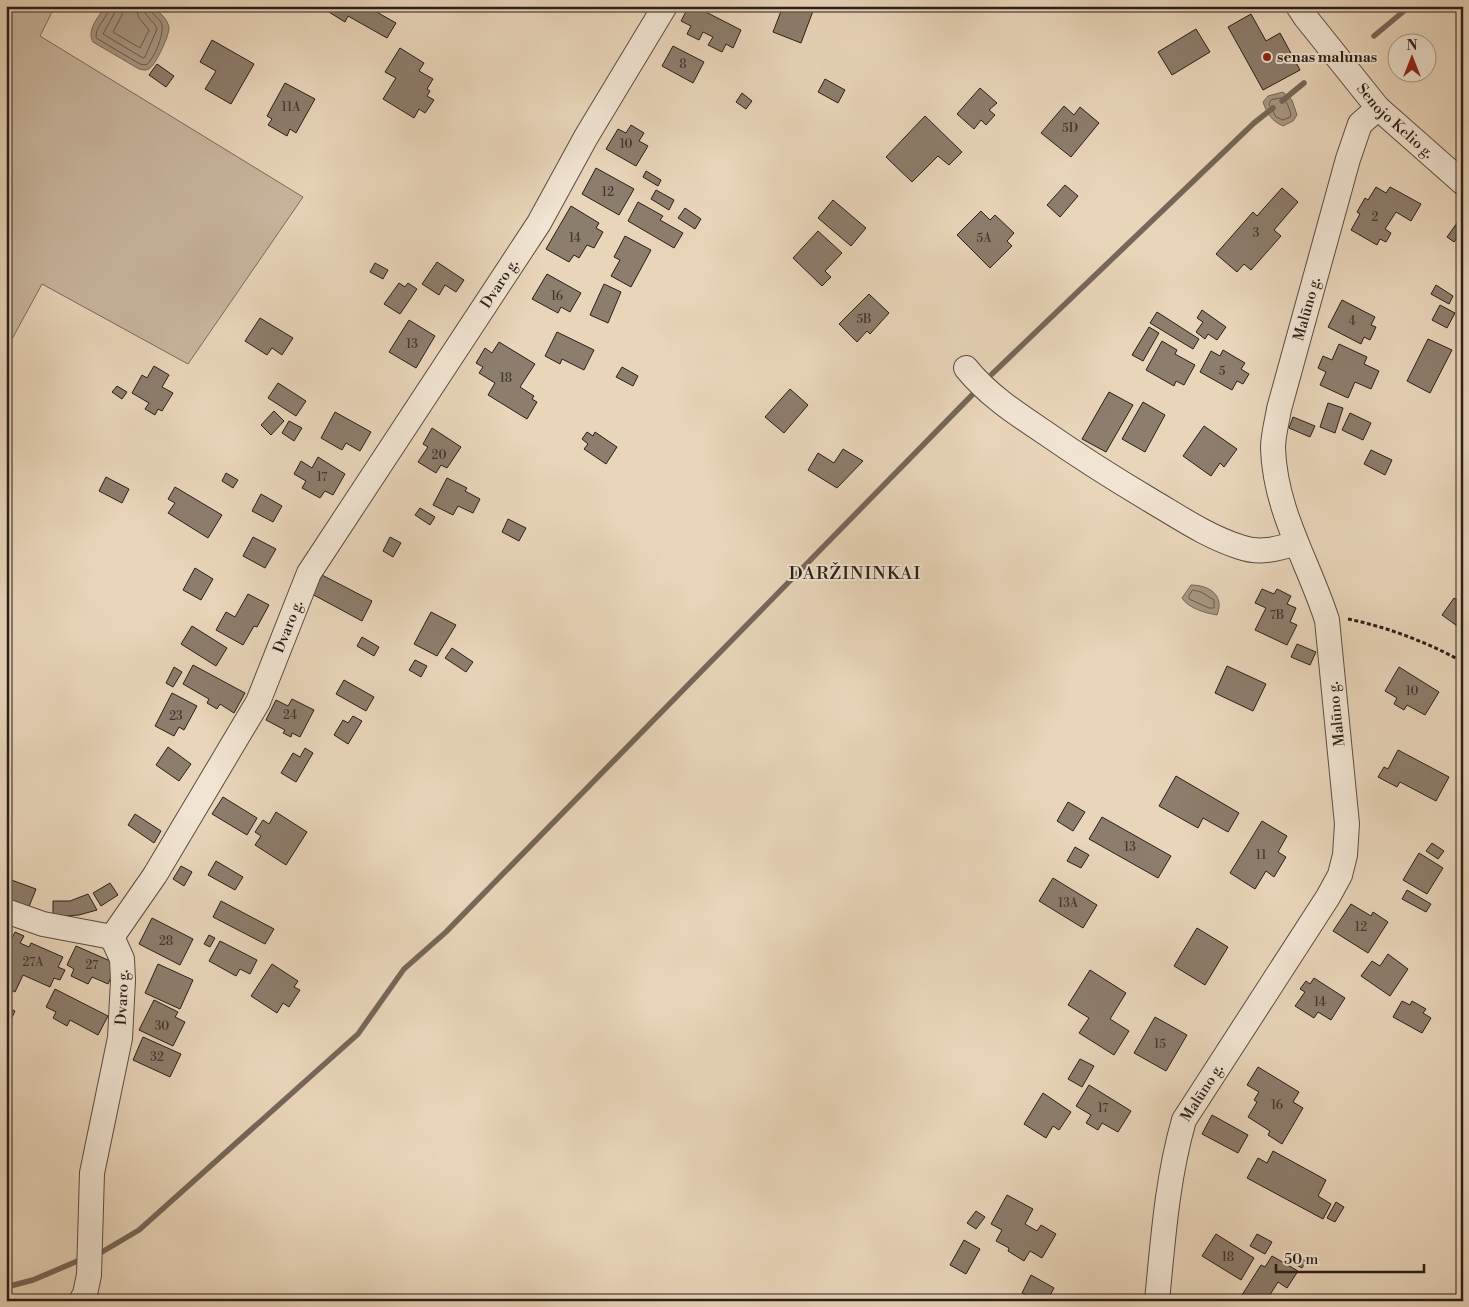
<svg xmlns="http://www.w3.org/2000/svg" width="1469" height="1307" viewBox="0 0 1469 1307" font-family="'Libre Bodoni',serif">
  <style>
    .green { fill: #c9b69f; stroke: #7a6a5c }
    .water { fill: #a89783; stroke: #766759 }
    .lines { fill: none; stroke-linecap: round; stroke-linejoin: round }
    .shore { stroke: #695a4e; stroke-width: 1 }
    .stream { stroke: #766759; stroke-width: 5.5 }
    .building { fill: #8d7d6d; stroke: #2a1e19 }
    .minor-casing { stroke: #5a4c41; stroke-width: 26 }
    .path { stroke: #2a1e19; stroke-width: 3; stroke-dasharray: 4 2.5; stroke-linecap: butt }
    .minor { stroke: #f1e4d2; stroke-width: 24 }
    .poi-dot { fill: #8f2418; stroke: #f1e4d2; stroke-width: 2 }
    .labels { text-anchor: middle; stroke-width: 4; stroke-linejoin: round; paint-order: stroke }
    .number-label { font-size: 12px; fill: #43362e }
    .poi-label { font-size: 15px; font-weight: bold; fill: #2a1e19; stroke: #f1e4d2; text-anchor: start }
    .street-label { font-size: 15px; fill: #2a1e19; stroke: #f1e4d2 }
    .quarter-label { font-size: 18px; letter-spacing: 1px; fill: #2a1e19; stroke: #f1e4d2 }
  </style>
  <rect width="100%" height="100%" fill="#e9d5ba"/>
  <filter id="stains"><feTurbulence type="fractalNoise" baseFrequency=".004" numOctaves="4"/><feColorMatrix values="0 0 0 0 .2 0 0 0 0 .09 0 0 0 0 .02 0 0 0 .5 -.17"/></filter>
  <radialGradient id="worn" r=".72"><stop offset=".6" stop-color="#630" stop-opacity="0"/><stop offset="1" stop-color="#630" stop-opacity=".3"/></radialGradient>
  <!-- green -->
  <polygon class="green" points="6,6 55,6 40,36 303,197 188,364 42,284 6,350"/>
  <!-- water -->
  <g class="water">
    <path d="M106,6H152C159,12 168,19 169,28C169,36 156,64 150,68C147,71 143,70 139,69L93,42C86,30 99,16 106,6Z"/>
    <path d="M1283,92L1292,100L1297,115L1293,121L1283,126C1272,121 1267,114 1263,102L1268,96Z"/>
    <path d="M1191,585C1209,585 1225,595 1217,615C1205,613 1188,608 1182,598Z"/>
  </g>
  <g class="lines">
    <!-- shore -->
    <g class="shore">
      <path d="M110,6C108,18 95,26 96,38L140,64L146,65C154,60 166,31 161,22C157,16 150,14 149,6"/>
      <path d="M116,6L115,12L103,34L143,58L145,57L157,29C154,20 144,17 143,6"/>
      <polyline points="123,6 122,15 113,32 140,48 149,30 139,18 135,6"/>
      <polygon points="1282,98 1287,103 1291,114 1290,117 1283,120 1276,117 1269,104 1271,100"/>
      <polygon points="1193,590 1201,592 1214,600 1214,608 1209,608 1189,599 1189,596"/>
    </g>
    <!-- stream -->
    <g class="stream">
      <polyline points="1374,36 1410,6"/>
      <polyline points="1282,101 1304,83"/>
      <polyline points="992,374 1254,123 1273,108"/>
      <polyline points="102,1252 139,1230 358,1034 404,969 446,932 972,395"/>
      <polyline points="6,1287 33,1280 80,1260"/>
    </g>
  </g>
  <!-- building -->
  <g class="building">
    <polygon points="319,6 366,6 396,23 387,38 348,16 345,22"/>
    <polygon points="689,6 694,6 741,30 733,48 726,44 722,52 708,45 713,37 703,32 699,40 687,34 691,26 681,21"/>
    <polygon points="783,6 800,6 813,11 801,43 773,32"/>
    <polygon points="1251,14 1266,41 1280,33 1300,70 1263,90 1228,27"/>
    <polygon points="1196,29 1210,52 1172,75 1158,52"/>
    <polygon points="212,40 254,64 231,104 205,89 216,71 200,62"/>
    <polygon points="673,46 704,62 693,83 662,66"/>
    <polygon points="400,48 424,63 419,71 433,79 427,89 430,91 427,96 434,100 425,113 419,109 414,118 383,99 396,78 385,72"/>
    <polygon points="157,64 174,76 166,87 149,75"/>
    <polygon points="825,79 845,90 838,103 818,92"/>
    <polygon points="285,83 315,99 296,133 290,129 287,136 268,125 272,119 267,116"/>
    <polygon points="980,88 997,103 989,110 995,115 986,125 981,120 974,129 957,114"/>
    <polygon points="742,93 752,101 746,109 736,102"/>
    <polygon points="1064,106 1074,115 1080,107 1099,123 1071,157 1041,133"/>
    <polygon points="925,116 962,152 949,165 938,156 912,182 886,157"/>
    <polygon points="631,125 644,133 639,141 648,146 636,166 606,149 618,129 626,133"/>
    <polygon points="596,168 634,189 619,215 582,194"/>
    <polygon points="646,171 661,180 658,186 643,177"/>
    <polygon points="1065,185 1078,196 1060,217 1047,205"/>
    <polygon points="1376,187 1386,193 1390,187 1421,204 1411,221 1396,212 1385,229 1391,233 1386,242 1380,239 1377,245 1351,230 1360,214 1357,212 1365,198 1368,200"/>
    <polygon points="1282,188 1298,202 1274,230 1281,236 1251,270 1244,264 1237,272 1216,254 1253,212 1257,216"/>
    <polygon points="656,190 674,200 669,210 651,199"/>
    <polygon points="833,200 866,228 851,246 818,218"/>
    <polygon points="638,202 663,216 660,220 683,233 674,248 628,221"/>
    <polygon points="571,206 599,223 596,228 603,232 594,248 587,245 579,258 574,255 569,262 546,249"/>
    <polygon points="685,208 701,219 695,229 678,218"/>
    <polygon points="981,211 990,220 995,215 1014,233 1007,241 1012,246 990,268 957,235"/>
    <polygon points="1460,219 1463,221 1463,242 1457,238 1454,242 1447,237"/>
    <polygon points="818,231 842,253 825,271 831,277 822,286 793,258"/>
    <polygon points="625,236 651,250 631,287 611,276 620,260 614,257"/>
    <polygon points="437,262 464,280 456,292 445,285 439,295 422,284"/>
    <polygon points="375,263 388,270 383,279 370,272"/>
    <polygon points="547,274 581,293 570,312 561,307 558,313 532,299"/>
    <polygon points="399,283 405,287 408,283 417,289 400,314 384,304"/>
    <polygon points="604,284 621,292 608,323 590,315"/>
    <polygon points="1436,285 1453,296 1449,304 1431,294"/>
    <polygon points="869,294 889,313 870,334 867,331 857,342 839,324"/>
    <polygon points="1342,300 1375,317 1371,325 1376,327 1370,340 1364,337 1361,344 1328,327"/>
    <polygon points="1440,305 1455,313 1447,328 1432,320"/>
    <polygon points="1202,310 1226,327 1217,340 1208,334 1205,339 1196,332 1203,322 1197,318"/>
    <polygon points="1157,312 1199,339 1193,349 1150,323"/>
    <polygon points="260,318 293,338 282,355 272,348 267,355 245,341"/>
    <polygon points="409,320 435,336 416,368 389,352"/>
    <polygon points="1149,327 1159,333 1143,361 1132,355"/>
    <polygon points="557,332 594,350 584,370 562,359 560,364 545,356"/>
    <polygon points="1428,339 1452,350 1430,393 1407,381"/>
    <polygon points="1162,341 1177,350 1175,354 1195,365 1184,385 1176,381 1174,386 1146,370"/>
    <polygon points="499,342 535,364 520,387 534,396 532,399 537,402 527,419 488,395 495,383 479,373 483,367 476,363 485,348 492,353"/>
    <polygon points="1339,344 1367,357 1364,364 1379,371 1371,389 1355,382 1348,398 1320,385 1326,372 1318,368 1323,356 1332,360"/>
    <polygon points="1223,350 1245,363 1241,369 1249,374 1243,384 1237,381 1232,390 1200,372 1211,351 1220,356"/>
    <polygon points="154,366 169,375 162,387 173,393 162,411 158,409 155,415 145,409 149,403 132,393 142,375 147,378"/>
    <polygon points="622,367 638,376 633,386 616,377"/>
    <polygon points="278,383 306,401 296,416 268,398"/>
    <polygon points="117,386 127,392 122,399 112,392"/>
    <polygon points="790,389 808,405 784,433 765,417"/>
    <polygon points="1109,392 1133,405 1106,452 1082,439"/>
    <polygon points="1143,402 1165,415 1145,452 1122,439"/>
    <polygon points="1328,403 1343,408 1335,433 1320,427"/>
    <polygon points="274,411 284,421 271,435 261,425"/>
    <polygon points="335,412 371,432 360,451 346,443 342,450 321,438"/>
    <polygon points="1350,413 1371,423 1363,440 1342,430"/>
    <polygon points="1293,417 1315,426 1310,437 1289,428"/>
    <polygon points="289,421 302,428 294,441 282,433"/>
    <polygon points="1204,426 1237,449 1224,467 1220,463 1211,476 1183,456"/>
    <polygon points="432,428 461,447 447,468 441,465 436,473 418,462 428,447 423,444"/>
    <polygon points="587,432 593,436 595,432 617,447 606,464 584,449 588,444 582,439"/>
    <polygon points="843,449 863,461 837,488 808,470 818,453 834,463"/>
    <polygon points="1371,450 1392,460 1385,475 1364,464"/>
    <polygon points="318,457 345,474 333,495 325,491 320,498 302,488 306,481 294,474 301,461 312,468"/>
    <polygon points="226,473 238,480 233,488 222,481"/>
    <polygon points="106,477 129,489 122,503 99,491"/>
    <polygon points="447,478 467,488 465,491 480,499 473,513 458,506 453,515 433,505"/>
    <polygon points="175,487 222,515 208,538 168,513 175,503 168,499"/>
    <polygon points="261,494 282,506 273,522 252,511"/>
    <polygon points="420,508 435,517 430,525 415,515"/>
    <polygon points="508,519 526,528 519,541 502,532"/>
    <polygon points="253,537 276,549 265,568 243,556"/>
    <polygon points="390,537 401,543 393,557 383,551"/>
    <polygon points="195,568 213,579 201,600 183,590"/>
    <polygon points="322,575 372,601 362,621 312,594"/>
    <polygon points="1262,589 1274,594 1277,589 1291,596 1287,604 1296,608 1290,622 1297,625 1287,645 1255,630 1266,608 1255,603"/>
    <polygon points="248,594 269,605 257,627 254,626 243,645 216,630 226,612 235,617"/>
    <polygon points="1454,598 1463,604 1463,624 1460,628 1442,615"/>
    <polygon points="431,612 456,625 437,656 414,644"/>
    <polygon points="192,626 227,648 216,666 181,644"/>
    <polygon points="362,637 379,647 374,656 357,646"/>
    <polygon points="1297,644 1316,652 1310,665 1291,657"/>
    <polygon points="452,648 473,662 466,672 445,658"/>
    <polygon points="415,660 427,666 421,677 409,670"/>
    <polygon points="193,665 245,693 234,713 220,704 217,709 207,703 209,699 183,684"/>
    <polygon points="1227,666 1266,684 1253,711 1215,693"/>
    <polygon points="174,667 182,672 173,687 166,683"/>
    <polygon points="1399,667 1439,692 1425,715 1407,705 1404,710 1394,704 1397,698 1385,691"/>
    <polygon points="344,680 374,697 366,711 336,694"/>
    <polygon points="172,693 197,706 184,730 179,727 174,736 155,726"/>
    <polygon points="292,699 314,710 300,737 292,733 291,737 283,733 285,730 266,720 276,700 288,706"/>
    <polygon points="353,716 362,721 348,744 334,735 343,720 348,723"/>
    <polygon points="168,747 191,764 179,781 156,765"/>
    <polygon points="305,748 313,753 296,782 281,773 293,753 300,757"/>
    <polygon points="1398,750 1449,777 1436,801 1400,782 1397,787 1378,777 1384,767 1388,769"/>
    <polygon points="1176,776 1239,813 1228,832 1203,818 1198,828 1159,806"/>
    <polygon points="223,797 257,818 247,835 212,814"/>
    <polygon points="1068,802 1085,812 1073,831 1057,821"/>
    <polygon points="276,812 307,832 286,865 255,845 261,836 255,832 263,820 269,824"/>
    <polygon points="135,814 161,831 154,843 128,825"/>
    <polygon points="1102,817 1171,856 1158,878 1089,839"/>
    <polygon points="1262,821 1287,836 1278,852 1286,857 1274,877 1266,871 1255,889 1230,873"/>
    <polygon points="1432,843 1444,851 1438,859 1426,851"/>
    <polygon points="1075,847 1089,855 1081,868 1067,861"/>
    <polygon points="1419,853 1443,868 1427,894 1403,880"/>
    <polygon points="216,861 243,877 235,890 208,875"/>
    <polygon points="181,866 192,872 184,886 173,879"/>
    <polygon points="6,878 36,889 28,909 6,901"/>
    <polygon points="1053,878 1097,905 1083,928 1039,901"/>
    <polygon points="110,883 118,895 101,906 93,893"/>
    <polygon points="1407,890 1431,904 1426,912 1402,899"/>
    <polygon points="88,894 97,910 79,915 53,917 53,901 70,901"/>
    <polygon points="221,901 274,929 265,944 213,917"/>
    <polygon points="1351,904 1371,916 1373,912 1388,922 1368,953 1333,931"/>
    <polygon points="152,918 193,939 180,965 139,944"/>
    <polygon points="1197,928 1228,947 1205,985 1174,966"/>
    <polygon points="15,932 24,936 20,943 29,947 31,943 63,957 58,967 65,970 60,980 54,978 50,987 23,975 15,992 6,987 6,950"/>
    <polygon points="209,935 215,938 210,947 204,944"/>
    <polygon points="220,941 257,960 250,974 240,969 236,976 209,961"/>
    <polygon points="76,946 117,964 108,984 92,977 88,984 71,976 74,969 67,965"/>
    <polygon points="1388,954 1408,969 1390,996 1361,976 1372,961 1380,966"/>
    <polygon points="158,964 193,980 180,1009 145,993"/>
    <polygon points="272,964 298,981 294,987 300,990 289,1007 283,1003 277,1013 251,996"/>
    <polygon points="1090,970 1126,993 1110,1019 1129,1031 1114,1055 1079,1033 1089,1018 1068,1005"/>
    <polygon points="1314,978 1345,998 1331,1020 1318,1012 1314,1018 1295,1006 1305,992 1300,989 1306,981 1310,984"/>
    <polygon points="55,989 108,1016 98,1035 70,1020 67,1026 53,1018 56,1012 46,1007"/>
    <polygon points="154,1000 178,1012 175,1017 185,1022 173,1046 139,1030"/>
    <polygon points="1402,1001 1410,1005 1412,1001 1426,1009 1423,1013 1431,1018 1422,1033 1393,1017"/>
    <polygon points="6,1007 15,1011 8,1026 6,1025"/>
    <polygon points="1155,1017 1187,1035 1166,1071 1134,1053"/>
    <polygon points="143,1037 181,1054 170,1077 133,1060"/>
    <polygon points="1080,1059 1094,1066 1082,1087 1068,1079"/>
    <polygon points="1258,1067 1299,1092 1293,1102 1303,1108 1282,1144 1268,1135 1270,1131 1248,1117 1257,1102 1254,1100 1259,1092 1247,1085"/>
    <polygon points="1089,1085 1131,1111 1118,1132 1102,1123 1098,1130 1086,1123 1091,1115 1076,1106"/>
    <polygon points="1043,1093 1071,1112 1059,1130 1053,1126 1046,1138 1024,1124"/>
    <polygon points="1212,1115 1248,1135 1238,1153 1202,1134"/>
    <polygon points="1273,1151 1326,1180 1318,1196 1331,1204 1323,1219 1247,1178 1258,1158 1267,1163"/>
    <polygon points="1007,1195 1033,1209 1025,1224 1037,1231 1041,1225 1056,1234 1042,1258 1030,1251 1024,1261 1008,1251 1009,1248 996,1241 1002,1230 991,1224"/>
    <polygon points="1336,1202 1344,1207 1335,1222 1327,1218"/>
    <polygon points="976,1211 985,1217 976,1229 967,1223"/>
    <polygon points="1216,1234 1254,1258 1241,1280 1202,1256"/>
    <polygon points="1257,1234 1272,1242 1265,1254 1250,1246"/>
    <polygon points="964,1240 980,1249 966,1274 950,1265"/>
    <polygon points="1296,1254 1306,1261 1302,1268 1291,1262"/>
    <polygon points="1272,1256 1298,1271 1287,1288 1278,1282 1266,1301 1250,1301 1242,1295 1261,1265 1265,1267"/>
    <polygon points="1031,1275 1054,1288 1047,1301 1037,1301 1022,1293"/>
  </g>
  <g class="lines">
    <!-- minor casing -->
    <g class="minor-casing">
      <g id="minor">
        <path id="s1" d="M1298,6L1306,18L1378,108L1463,183"/>
        <path d="M966,368C987,394 1014,412 1041,430C1077,455 1113,478 1150,500C1179,517 1208,537 1240,547C1259,554 1278,549 1296,543"/>
        <polyline points="6,911 43,924 112,937"/>
        <path id="s2" d="M112,937L155,875L258,702L309,573L539,223L586,137L665,6"/>
        <path id="s3" d="M81,1301L85,1294L89,1275L92,1173L120,1038L123,980L122,959L112,937"/>
        <path id="s4" d="M1157,1301C1163,1240 1167,1179 1184,1120L1328,897L1340,875L1345,855L1347,824L1327,620C1308,561 1275,511 1273,448C1273,435 1277,422 1279,409L1348,159L1360,124L1378,108"/>
      </g>
    </g>
    <!-- path -->
    <path class="path" d="M1348,619C1387,627 1427,642 1463,662"/>
    <!-- minor -->
    <use href="#minor" class="minor"/>
  </g>
  <!-- markers -->
  <circle class="poi-dot" cx="1267" cy="57" r="5"/>
  <g class="labels">
    <!-- number labels -->
    <g class="number-label">
      <text x="683" y="68">8</text>
      <text x="291" y="111">11A</text>
      <text x="1070" y="132">5D</text>
      <text x="626" y="148">10</text>
      <text x="608" y="196">12</text>
      <text x="1375" y="221">2</text>
      <text x="1256" y="237">3</text>
      <text x="575" y="242">14</text>
      <text x="984" y="242">5A</text>
      <text x="557" y="300">16</text>
      <text x="864" y="323">5B</text>
      <text x="1352" y="325">4</text>
      <text x="412" y="348">13</text>
      <text x="1222" y="375">5</text>
      <text x="506" y="382">18</text>
      <text x="439" y="459">20</text>
      <text x="322" y="481">17</text>
      <text x="1277" y="619">7B</text>
      <text x="1412" y="695">10</text>
      <text x="290" y="719">24</text>
      <text x="176" y="720">23</text>
      <text x="1130" y="851">13</text>
      <text x="1261" y="859">11</text>
      <text x="1068" y="907">13A</text>
      <text x="1361" y="931">12</text>
      <text x="166" y="945">28</text>
      <text x="33" y="966">27A</text>
      <text x="92" y="969">27</text>
      <text x="1320" y="1006">14</text>
      <text x="162" y="1030">30</text>
      <text x="1160" y="1048">15</text>
      <text x="157" y="1061">32</text>
      <text x="1277" y="1109">16</text>
      <text x="1103" y="1112">17</text>
      <text x="1228" y="1261">18</text>
    </g>
    <!-- poi labels -->
    <g class="poi-label">
      <text x="1277" y="62">senas malunas</text>
    </g>
    <!-- street labels -->
    <g class="street-label">
      <text dy="5" stroke="none"><textPath href="#s1" startOffset="151">Senojo Kelio g.</textPath></text>
      <text dy="5" stroke="none"><textPath href="#s2" startOffset="762">Dvaro g.</textPath></text>
      <text dy="5" stroke="none"><textPath href="#s4" startOffset="1055">Malūno g.</textPath></text>
      <text dy="5" stroke="none"><textPath href="#s2" startOffset="358">Dvaro g.</textPath></text>
      <text transform="translate(1336 714) rotate(-96)" y="5">Malūno g.</text>
      <text dy="5" stroke="none"><textPath href="#s3" startOffset="308">Dvaro g.</textPath></text>
      <text dy="5" stroke="none"><textPath href="#s4" startOffset="216">Malūno g.</textPath></text>
    </g>
    <!-- quarter labels -->
    <g class="quarter-label">
      <text x="855" y="579">DARŽININKAI</text>
    </g>
  </g>
  <!-- margin -->
  <rect width="1469" height="1307" fill="none" stroke="#e9d5ba" stroke-width="25"/>
  <rect x="8" y="8" width="1454" height="1292" fill="none" stroke="#2a1e19" stroke-width="2.5"/>
  <rect x="12" y="12" width="1444" height="1282" fill="none" stroke="#2a1e19"/>
  <!-- north arrow -->
  <g transform="translate(1412 58)"><circle r="24" fill="#f1e4d2" stroke="#a19588"/>
  <path d="M0-4L9 19L0 12L-9 19Z" fill="#8f2418"/>
  <text y="-8" font-size="14" font-weight="bold" text-anchor="middle" fill="#2a1e19">N</text>
  </g>
  <!-- scale -->
  <path d="M1276 1264v8h148v-8" fill="none" stroke="#2a1e19" stroke-width="2.5"/>
  <text x="1284" y="1264" font-size="15" fill="#2a1e19" stroke="#f1e4d2" stroke-width="4" paint-order="stroke">50 m</text>
  <rect width="100%" height="100%" filter="url(#stains)"/>
  <rect width="100%" height="100%" fill="url(#worn)"/>
</svg>
